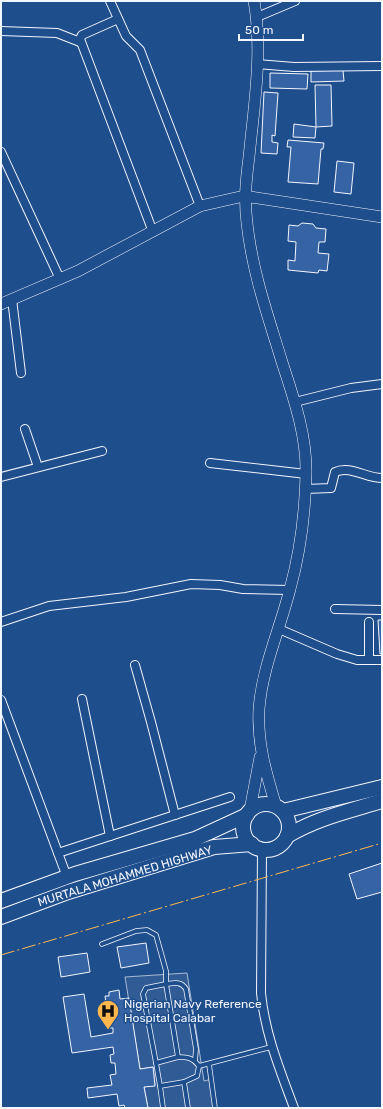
<svg xmlns="http://www.w3.org/2000/svg" width="383" height="1109" viewBox="0 0 383 1109" font-family="Rubik,sans-serif">
  <style>
    .parking { fill: #305b95; stroke: #a8bbd7 }
    .building { fill: #3563a3; stroke: #f2f6ff }
    .lines { fill: none; stroke-linecap: round; stroke-linejoin: round }
    .lane-casing { stroke: #f2f6ff; stroke-width: 5.5 }
    .street-casing { stroke: #f2f6ff; stroke-width: 10 }
    .secondary-casing { stroke: #f2f6ff; stroke-width: 12 }
    .highway-casing { stroke: #f2f6ff; stroke-width: 16 }
    .lane { stroke: #1f4e8c; stroke-width: 4 }
    .street { stroke: #1f4e8c; stroke-width: 8 }
    .secondary { stroke: #1f4e8c; stroke-width: 11 }
    .highway { stroke: #1f4e8c; stroke-width: 14 }
    .power { stroke: #ffb74d; stroke-width: 1; stroke-dasharray: 14 3 2 3; stroke-linecap: butt }
    .labels { text-anchor: middle; stroke-width: 3; stroke-linejoin: round; paint-order: stroke }
    .street-label { font-size: 12px; fill: #f2f6ff; stroke: #1f4e8c }
    .poi-label { font-size: 12px; fill: #f2f6ff; stroke: #1f4e8c; text-anchor: start }
  </style>
  <rect width="100%" height="100%" fill="#1f4e8c"/>
  <!-- parking -->
  <polygon class="parking" points="187,973 204,1081 212,1079 216,1108 148,1108 144,1087 155,1085 153,1067 140,1069 125,977"/>
  <!-- building -->
  <g class="building">
    <polygon points="343,70 344,81 311,82 311,71"/>
    <polygon points="270,73 308,74 307,89 270,88"/>
    <polygon points="315,85 331,85 332,126 316,127"/>
    <polygon points="264,92 278,93 275,136 272,135 272,142 278,143 277,154 261,153"/>
    <polygon points="294,124 316,127 315,138 293,137"/>
    <polygon points="288,140 324,143 323,149 321,149 318,184 288,182 291,147 287,147"/>
    <polygon points="337,161 354,163 351,194 334,192"/>
    <polygon points="302,223 313,224 316,228 326,229 325,242 319,242 318,253 329,254 327,271 319,270 318,273 288,270 288,260 295,261 296,242 288,241 289,225 298,226"/>
    <polygon points="378,620 382,620 382,653 380,654"/>
    <polygon points="382,863 382,892 357,899 349,874"/>
    <polygon points="146,943 149,963 121,968 117,947"/>
    <polygon points="87,953 90,972 61,977 58,957"/>
    <polygon points="119,990 120,999 129,998 140,1069 153,1067 155,1086 144,1087 148,1108 125,1108 124,1105 119,1106 117,1094 88,1098 87,1088 112,1085 110,1075 116,1074 115,1063 111,1063 110,1055 114,1054 113,1047 72,1053 63,997 84,994 91,1037 113,1033 113,1028 109,1028 107,1016 111,1015 109,1003 106,1003 105,996 109,996 109,992"/>
  </g>
  <g class="lines">
    <!-- lane casing -->
    <g class="lane-casing">
      <g id="lane">
        <path d="M102,944L136,931L147,930L156,935L166,971V984C174,983 181,981 186,989L196,1049L195,1060"/>
        <path d="M178,1057C188,1057 193,1058 199,1066L197,1076L184,1082L160,1086L156,1063Z"/>
        <polyline points="156,1063 143,994 146,988 166,984 178,1057"/>
        <polyline points="209,1064 215,1108"/>
        <polyline points="199,1066 271,1047"/>
        <polyline points="184,1082 188,1108"/>
        <polyline points="160,1086 163,1108"/>
      </g>
    </g>
    <!-- street casing -->
    <g class="street-casing">
      <g id="street">
        <polyline points="110,1 126,36 140,50 200,206"/>
        <polyline points="257,17 295,1"/>
        <polyline points="118,19 82,35 80,39 153,232"/>
        <polyline points="1,31 57,33 80,42"/>
        <polyline points="257,64 294,67 382,66"/>
        <polyline points="1,152 60,279"/>
        <polyline points="12,299 21,373"/>
        <polyline points="295,402 351,388 382,384"/>
        <polyline points="25,429 38,467"/>
        <polyline points="210,463 306,474"/>
        <polyline points="1,477 102,451"/>
        <path d="M305,489L331,488L335,472C350,465 366,478 382,478"/>
        <polyline points="335,609 382,610"/>
        <polyline points="1,622 49,606 126,597 191,584 220,585 243,589 290,590"/>
        <polyline points="279,629 337,654 357,660 382,660"/>
        <polyline points="369,660 369,622"/>
        <polyline points="135,665 151,722 175,815"/>
        <polyline points="82,699 110,836"/>
        <polyline points="1,700 67,877"/>
        <path d="M262,849L261,993C265,1034 280,1070 294,1108"/>
        <polyline points="58,853 230,797"/>
      </g>
    </g>
    <!-- secondary casing -->
    <g class="secondary-casing">
      <g id="secondary">
        <path d="M254,1C263,52 254,106 249,157C246,180 244,200 247,223C252,271 268,316 282,362C294,399 307,436 306,475C305,512 300,553 290,589C280,629 262,668 259,709C257,743 266,773 276,806"/>
        <polyline points="1,304 78,271 200,206 244,196 382,217"/>
        <polyline points="250,810 260,757"/>
      </g>
    </g>
    <!-- highway casing -->
    <g class="highway-casing">
      <g id="highway">
        <circle cx="266" cy="827" r="23"/>
        <polyline points="283,811 382,787"/>
        <path d="M287,836C317,818 349,811 382,801"/>
        <polyline points="1,901 75,874 195,839 247,815"/>
        <polyline points="1,917 68,892 201,851 214,847 252,844"/>
      </g>
    </g>
    <!-- lane -->
    <use href="#lane" class="lane"/>
    <!-- street -->
    <use href="#street" class="street"/>
    <!-- secondary -->
    <use href="#secondary" class="secondary"/>
    <!-- highway -->
    <use href="#highway" class="highway"/>
    <!-- power -->
    <polyline class="power" points="1,955 382,843"/>
  </g>
  <!-- icons -->
  <defs>
    <g id="hospital-pin" transform="scale(1.15)"><path d="M0 17L-7.5 6A9.5 9.5 0 1 1 7.5 6Z" fill="#ffb74d" stroke="#1f4e8c"/><path d="M-5-5h3v3.5h4V-5h3V5h-3V1.5h-4V5h-3Z" fill="#111"/></g>
  </defs>
  <g fill-rule="evenodd">
    <use href="#hospital-pin" x="108" y="1011"/>
  </g>
  <g class="labels">
    <!-- street labels -->
    <g class="street-label">
      <text transform="translate(125 876) rotate(-17)" y="4">MURTALA MOHAMMED HIGHWAY</text>
    </g>
    <!-- poi labels -->
    <g class="poi-label">
      <text x="124" y="1008">Nigerian Navy Reference<tspan x="124" dy="14">Hospital Calabar</tspan></text>
    </g>
  </g>
  <!-- border -->
  <rect width="383" height="1109" fill="none" stroke="#f2f6ff" stroke-width="4"/>
  <!-- scale -->
  <path d="M239 34v6h64v-6" fill="none" stroke="#f2f6ff" stroke-width="2"/>
  <text x="245" y="34" font-size="12" fill="#f2f6ff" stroke="#1f4e8c" stroke-width="3" paint-order="stroke">50 m</text>
</svg>
